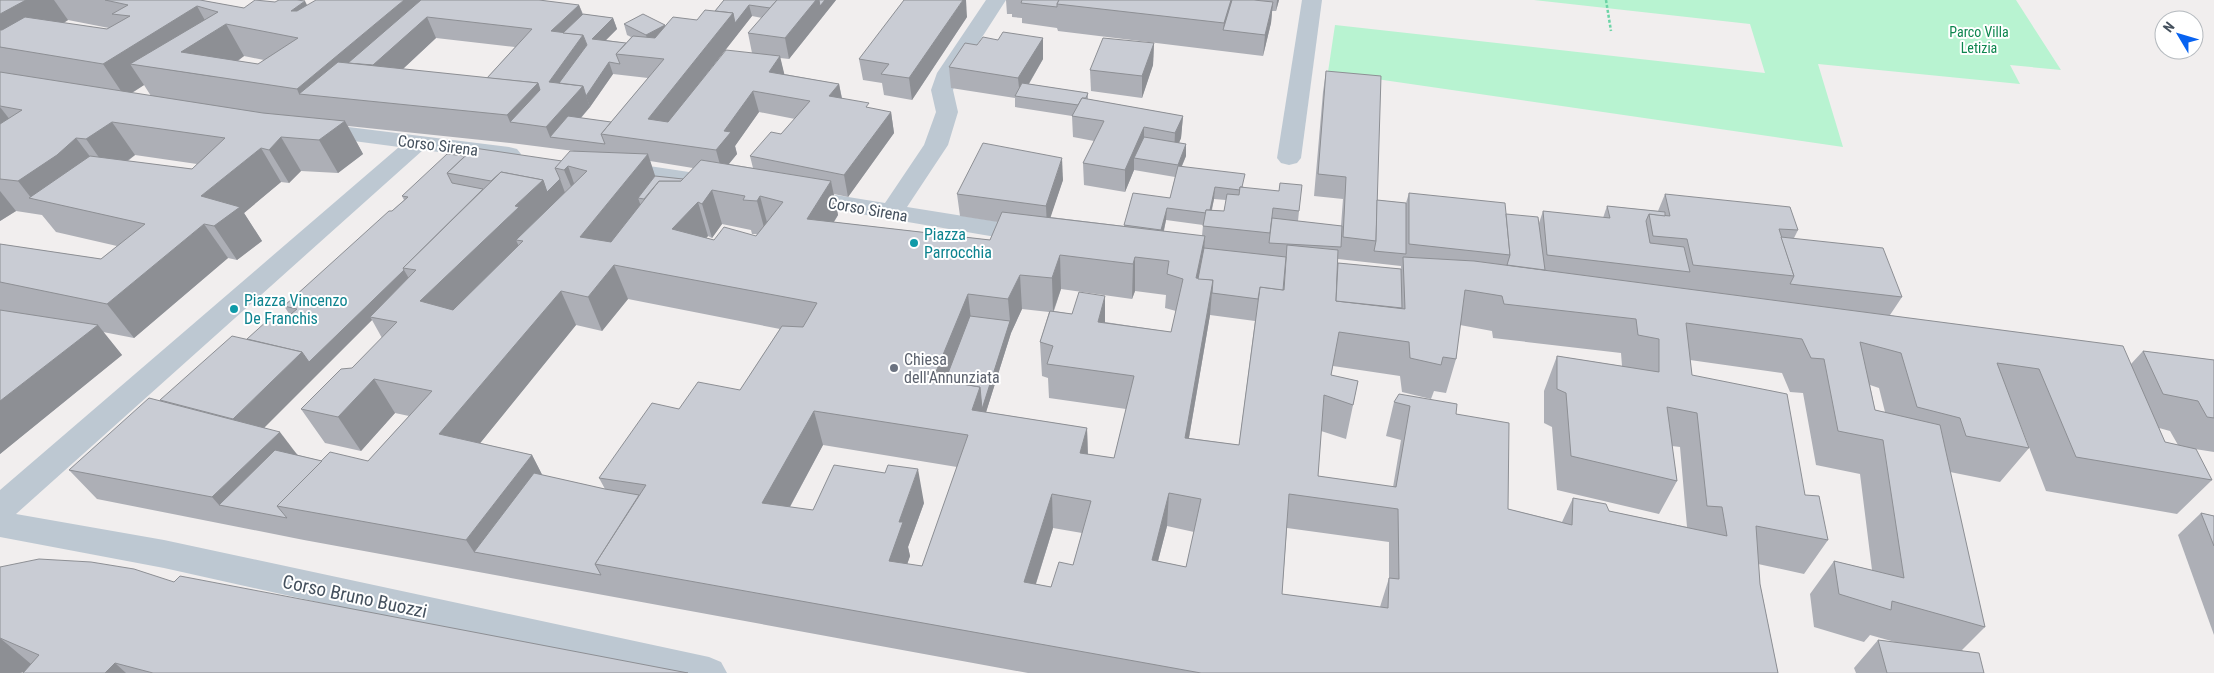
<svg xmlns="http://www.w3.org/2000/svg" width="2214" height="673" viewBox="0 0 2214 673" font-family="'Roboto Condensed',sans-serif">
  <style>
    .green { fill: #b8f3d1 }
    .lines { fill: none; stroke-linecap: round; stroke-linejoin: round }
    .path { stroke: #6cd4a6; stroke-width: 2.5; stroke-dasharray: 3 2; stroke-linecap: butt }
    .street { fill: #bdc8d2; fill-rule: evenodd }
    .wall { fill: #adafb6; fill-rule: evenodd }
    .shaded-wall { fill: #8d8f94 }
    .building { fill: #c9ccd4; stroke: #8d8f94; fill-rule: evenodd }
    .culture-dot { fill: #0f9aa8; stroke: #fff; stroke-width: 2 }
    .worship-dot { fill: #6b7280; stroke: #fff; stroke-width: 2 }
    .labels { text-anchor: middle; stroke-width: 4; stroke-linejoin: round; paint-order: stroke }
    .far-park-label { font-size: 14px; fill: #0e864f; stroke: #fff }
    .street-label { font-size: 16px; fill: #44505d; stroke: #fff }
    .culture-label { font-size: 16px; fill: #0d838f; stroke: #fff; text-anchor: start }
    .worship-label { font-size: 16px; fill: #5b616d; stroke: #fff; text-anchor: start }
    .near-street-label { font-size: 19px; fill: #44505d; stroke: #fff }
  </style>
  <rect width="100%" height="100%" fill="#f1eeee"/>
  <!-- green -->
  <polygon class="green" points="1534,0 2016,0 2061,70 2010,65 2020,84 1818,64 1843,147 1328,72 1335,25 1765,73 1750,24"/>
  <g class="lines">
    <!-- path -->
    <polyline class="path" points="1606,0 1611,31"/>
    <!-- street -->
    <g class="street">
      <polygon points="986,0 1006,0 959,73 953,90 958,112 948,145 907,207 1032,227 1041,229 1045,235 1041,241 1032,243 790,202 787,197 790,192 799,189 885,203 924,145 936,112 931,90 937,73"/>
      <polygon points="1302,0 1322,0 1301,158 1297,163 1289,165 1281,163 1277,158"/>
      <polygon points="316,123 509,147 517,149 521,154 517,159 509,161 423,150 16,514 164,540 709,657 721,662 727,673 638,673 164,568 0,537 0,490 399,147 308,135 305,130 308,125"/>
      <polygon points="616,161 722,177 730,179 734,184 730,189 722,191 608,173 604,168 608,163"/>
    </g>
  </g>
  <!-- wall -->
  <g class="wall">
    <path d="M0,0H200L244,8L307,5H579L583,14L613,18L617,29L606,40L626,43L631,37L627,35L624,24L665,26L697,20L715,11L724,0H836L789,59L780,58L784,74L839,84L842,98L870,108L891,112L894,133L848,197L834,194L838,215L834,222L990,240L998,222L960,216L957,194L1063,180L1050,217L1124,226V225L1170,198L1175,177L1134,170L1125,192L1084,185L1083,163L1094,141L1073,137L1072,116L1015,107V98L951,88L949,67L977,45L998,40L1043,38V59L1029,84L1088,93V99L1183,116L1181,138L1179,143L1186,144V156L1182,166L1244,187L1299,211L1298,221L1341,226L1343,199L1314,196L1323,92L1326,71L1377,200L1406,203L1409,193L1506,214L1539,223L1543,211L1603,218L1607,206L1658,211L1665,194L1798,230L1794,238L1902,297L1890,315L2131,364L2143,351L2214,360V452L2195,449L2212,480L2177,514L2046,491L2012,403L2029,448L2000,482L1950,472L1985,627L1962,650L1984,673H1856L1854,668L1878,640L1895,642L1870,635L1864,642L1814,627L1810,594L1834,561L1872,570L1860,474L1816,465L1803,393L1790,392L1782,373L1690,360L1692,375L1805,495L1828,540L1804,574L1758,564L1760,584L1778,673H1028L304,540L97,499L69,470L160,400L247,339L280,323L290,315L284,306L404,200L402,196L465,156L562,161L574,151L519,144L348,126L363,154L338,173L301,171L289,183L281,182L244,213L262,241L237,260L228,258L134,338L103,332L122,355L0,454V244L101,259L117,246L56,232L42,215L16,211L0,221ZM752,16L762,18L748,33L752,53L704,77ZM68,20L109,28L107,29L64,23ZM436,38L515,47L487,78L403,69ZM244,56L264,60L258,64L238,61ZM613,74L648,78L611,122L581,118L590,107ZM144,85L151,96L132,93ZM759,112L795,119L781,134L750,156L753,168L729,164L737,154L735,146ZM135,155L197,164L192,169L128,161ZM650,161L693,168L683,179L655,176ZM1214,199L1226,200L1224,211L1212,210ZM1166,220L1203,225L1202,236L1164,231ZM722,224L751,230L752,234H757L756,236L714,240L706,238L708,236L712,238ZM1338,259L1401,266V269L1338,263ZM1061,289L1132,299L1135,291L1166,295L1165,308L1176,311L1171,332L1105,322V296L1072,314L1054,311ZM628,299L780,329L740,390L679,409L599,478L605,489L542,475L532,455L480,443L576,325L602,331ZM1022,309L1049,312L1040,342L1042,376L1048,378L1049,398L1126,409L1114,458L1088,454L1087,428L986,412L1011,333ZM1210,315L1255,321L1239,445L1189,438ZM372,320L382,338L352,368L301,409L325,443L361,451L395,413L409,416L368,461H322L298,455L264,427ZM1460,325L1492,331L1493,338L1621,353L1622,366L1557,356L1544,391V423L1552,427L1557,490L1659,514L1677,481L1672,446L1680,447L1687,527L1609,511L1573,498L1562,522L1508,509L1456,414L1394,402L1386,436L1401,440L1393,487L1318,476L1321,431L1346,439L1358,381L1331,375L1333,366L1400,376L1402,392L1431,399L1434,391L1446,393L1456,359ZM1870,385L1879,388L1885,412L1875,410ZM2159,428L2170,431L2178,445L2165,442ZM823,445L957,467L922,566L907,564L910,556L908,547L924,503L813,510L790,507ZM1167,526L1194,532L1186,567L1158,561ZM1053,528L1082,533L1073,565L1051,587L1036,584ZM1287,528L1389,542V578L1380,607L1282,594Z"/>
    <polygon points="1006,0 1279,0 1276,11 1272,11 1271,23 1263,56 1058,31 1057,28 1022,23 1022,18 1012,17 1012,14 1007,14"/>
    <polygon points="967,17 912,100 884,95 882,83 863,80 859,59"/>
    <polygon points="1154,43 1153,65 1142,98 1091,91 1090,70"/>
    <polygon points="2201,513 2214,516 2214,635 2178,535"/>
    <polygon points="0,567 174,582 688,673 23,673 24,672 20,673 0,673"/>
  </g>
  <!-- shaded-wall -->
  <g class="shaded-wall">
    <polygon points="26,0 54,0 68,20 16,50 0,47 0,14"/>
    <polygon points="404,0 441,0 427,17 436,38 377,93 299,94 297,89"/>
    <polygon points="816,0 836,0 789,59 785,38"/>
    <polygon points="963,0 966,0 967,17 912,100 909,78"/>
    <polygon points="1231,0 1233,0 1223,30 1224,23"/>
    <polygon points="1277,0 1279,0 1276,11"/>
    <polygon points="305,1 321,33 291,11"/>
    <polygon points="1273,2 1271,23 1263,56 1265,35"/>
    <polygon points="579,5 587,26 569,43 551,31"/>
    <polygon points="749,5 752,16 655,140 648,119 733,13"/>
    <polygon points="197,6 212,33 226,24 244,56 214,77 130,64 144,85 125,97 103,64"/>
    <polygon points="613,18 617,29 596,50 592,39"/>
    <polygon points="665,25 668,36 649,46 646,35"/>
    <polygon points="583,35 591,56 564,93 549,82"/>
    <polygon points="1043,38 1043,59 1021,97 1020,97 1018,78"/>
    <polygon points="1154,43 1153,65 1142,98 1142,76"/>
    <polygon points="780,56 785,77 769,72"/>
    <polygon points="609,62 613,74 590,107 586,96"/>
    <polygon points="538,83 549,112 510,122 507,115"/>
    <polygon points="839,84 843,105 829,96"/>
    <polygon points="583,86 590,107 563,138 550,137 546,127"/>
    <polygon points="753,91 759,112 735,146 737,154 722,172 716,150 724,131"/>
    <polygon points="0,107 25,139 0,132"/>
    <polygon points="891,112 894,133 848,197 844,175"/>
    <polygon points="1183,116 1181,138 1174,154 1175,133"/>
    <polygon points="345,121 363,154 338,173 319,140"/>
    <polygon points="112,122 135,155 110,173 86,139"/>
    <polygon points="1144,127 1144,149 1134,158 1134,170 1125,192 1125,170"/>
    <polygon points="281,137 301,171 289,183 269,150"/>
    <polygon points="76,138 101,171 32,199 18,181"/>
    <polygon points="1186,144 1186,156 1177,177 1178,165"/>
    <polygon points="261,148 281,182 244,213 262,241 237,260 214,226 201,196"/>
    <polygon points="648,154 659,188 638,198 642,209 594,271 580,237"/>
    <polygon points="1062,158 1063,180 1047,228 1046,206"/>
    <polygon points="568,166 576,189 578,203 564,170"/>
    <polygon points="560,179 568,201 523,241 516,240 522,253 439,335 420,301 515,206 543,180"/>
    <polygon points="831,181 838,215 814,253 807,219"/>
    <polygon points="1215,187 1214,199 1208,225 1209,213"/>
    <polygon points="712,190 722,224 712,238 702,204 698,202 708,236 683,263 672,229 688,203"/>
    <polygon points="0,191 16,211 0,221"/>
    <polygon points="760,196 769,230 766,235 757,201"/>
    <polygon points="1167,208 1166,220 1161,242 1161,230"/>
    <polygon points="204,224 228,258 134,338 107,304"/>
    <polygon points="1205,236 1203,270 1198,291 1196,278"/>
    <polygon points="1060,255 1061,289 1053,312 1052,278"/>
    <polygon points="1135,257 1135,291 1132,299 1133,264"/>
    <polygon points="614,265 628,299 602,331 588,297"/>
    <polygon points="404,270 411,282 370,317 372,320 245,447 228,424 302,352"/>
    <polygon points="1020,275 1022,309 1011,333 976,444 972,410 980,387 1010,321 1008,299"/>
    <polygon points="1213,280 1210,315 1183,472 1185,438"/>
    <polygon points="561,291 576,325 460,468 439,434"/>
    <polygon points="968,294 972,328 936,401 933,379"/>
    <polygon points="1105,296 1105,330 1098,322"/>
    <polygon points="98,325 122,355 0,454 0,401"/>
    <polygon points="374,379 395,413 361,451 338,417"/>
    <polygon points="814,411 823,445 774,536 762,503"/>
    <polygon points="1087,428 1088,462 1080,453"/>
    <polygon points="280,432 302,461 219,505 212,497"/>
    <polygon points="532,455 549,488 474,552 466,540"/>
    <polygon points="918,469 924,503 908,547 910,556 897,594 889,561 899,522"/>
    <polygon points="1169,493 1167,526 1150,592 1152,560"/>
    <polygon points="1052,494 1053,528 1026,615 1024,582"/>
    <polygon points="0,638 37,669 20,673 0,673"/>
    <polygon points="115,663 126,673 105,673"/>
  </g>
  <!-- building -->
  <g class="building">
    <polygon points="0,0 26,0 0,14"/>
    <path d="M105,0H200L244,8L255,0L275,2L279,0H297L305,1L291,11H297L316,0H404L297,89L130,64L218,12L197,6L103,64L0,47V30H2L25,17L107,29L130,16L112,14L128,5ZM226,24L298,38L258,64L181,52Z"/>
    <polygon points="421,0 539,0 579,5 551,31 583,35 549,82 583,86 546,127 510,122 540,90 538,83 487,78 532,29 427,17 373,65 348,63"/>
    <polygon points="724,0 777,0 770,8 749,5 735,23 733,13 715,11"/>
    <polygon points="777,0 816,0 785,38 748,33"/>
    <polygon points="819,0 825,0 820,6"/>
    <polygon points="904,0 963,0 909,78 881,74 889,64 859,59"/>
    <polygon points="1022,0 1059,0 1057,4 1057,7 1021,3"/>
    <polygon points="1059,0 1231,0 1224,23 1057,4"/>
    <polygon points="1232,0 1254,0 1273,2 1265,35 1223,30"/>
    <polygon points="705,10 733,13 648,119 668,122 726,50 780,56 769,72 839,84 829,96 869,103 866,107 891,112 844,175 750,156 771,132 781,134 810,101 753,91 724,131 731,132 716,150 601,134 664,59 616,54 633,36 655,38 673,17 697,20"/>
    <polygon points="583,14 613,18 592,39 626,43 616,54 620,64 609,62 586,96 583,86 559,83 587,45 583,35 563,33"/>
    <polygon points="643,14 665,25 646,35 624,24"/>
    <polygon points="1003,32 1043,38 1018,78 949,67 965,43 977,45 983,37 998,40"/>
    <polygon points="1103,38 1154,43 1142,76 1090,70"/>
    <polygon points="338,62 538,83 507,115 299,94"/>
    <polygon points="1326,71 1381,76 1376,241 1343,237 1346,177 1318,174"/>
    <polygon points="0,72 263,113 345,121 319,140 281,137 269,150 261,148 201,196 240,207 214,226 204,224 107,304 0,282 0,244 101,259 145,224 29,198 90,156 192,169 225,138 112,122 86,139 76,138 57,155 18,181 0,179 0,124 22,110 0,106"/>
    <polygon points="1022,83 1088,93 1086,98 1082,98 1078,105 1015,96"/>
    <polygon points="1082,98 1183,116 1175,133 1144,127 1125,170 1083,163 1104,121 1072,116"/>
    <polygon points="568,116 611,122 601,134 605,144 550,137"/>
    <polygon points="1144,137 1186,144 1178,165 1134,158"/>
    <polygon points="983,143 1062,158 1046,206 957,194"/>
    <polygon points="474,148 562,161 555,168 560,179 547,192 543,180 501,172 491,181 447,173"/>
    <path d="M570,151L648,154L580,237L611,242L659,181H681L701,160L831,181L807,219L990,240L1002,212L1205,236L1196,278L1213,280L1185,438L1239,445L1260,287L1284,290L1287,245L1338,250L1336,301L1405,309L1403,257L1474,261L2123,346L2165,442L2196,449L2212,480L2076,457L2039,369L1997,363L2029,448L1966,436L1960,418L1917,407L1901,353L1860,342L1875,410L1940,425L1985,627L1892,601L1891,610L1839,594L1834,561L1904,578L1883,440L1838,431L1824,359L1811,358L1802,339L1686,323L1692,375L1787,394L1805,495L1819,496L1828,540L1756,526L1760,584L1778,673H1201L595,564L646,485L599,478L652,403L679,409L698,382L740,390L782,326L803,327L817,303L614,265L588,297L561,291L439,434L532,455L466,540L277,506L330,452L368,461L432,391L374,379L338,417L301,409L341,369L352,368L397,322L370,317L416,270L403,268L501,172L543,180L515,206L519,207L420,301L453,310L523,241L516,240L587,171L568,166L564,170L555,168ZM712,190L745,196L743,200L757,201L760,196L783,202L756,236L724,227L714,240L672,229L698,202L702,204ZM1060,255L1133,264L1135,257L1169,261L1167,274L1183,279L1171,332L1098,322L1105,296L1079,292L1072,314L1050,311L1040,342L1053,346L1047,364L1134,376L1114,458L1080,453L1087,428L972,410L980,387L933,379L968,294L1008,299L1020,275L1052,278ZM1465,290L1502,296L1504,304L1636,319L1638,335L1659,339V372L1557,356V389L1566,393L1571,456L1677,481L1667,407L1697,413L1707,506L1722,507L1727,536L1609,511L1606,504L1573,498L1572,525L1508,509L1509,423L1456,414L1457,404L1399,394L1394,402L1410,406L1396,487L1318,476L1324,395L1353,405L1358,381L1331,375L1339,332L1409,342L1410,358L1441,365L1443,357L1456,359ZM814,411L968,435L922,566L889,561L903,522H899L918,469L888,465L885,473L834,465L813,510L762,503ZM1169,493L1201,499L1186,567L1152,560ZM1052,494L1091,501L1073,565L1059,562L1051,587L1024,582ZM1289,494L1398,509L1399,579L1389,578L1388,608L1282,594Z"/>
    <polygon points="447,154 465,156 447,173 452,183 483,189 403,268 404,270 309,362 302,352 247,339 268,320 280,323 297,309 284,306 389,211 392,211 408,197 402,196"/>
    <polygon points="1178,166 1245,174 1242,187 1240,187 1240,190 1215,187 1210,210 1206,210 1206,213 1167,208 1161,230 1124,225 1133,193 1170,198"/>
    <polygon points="655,176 683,179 681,181 659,181 644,199 638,198"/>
    <polygon points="1280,183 1302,185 1299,211 1273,208 1270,233 1203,226 1206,210 1224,211 1227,194 1239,195 1240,187 1279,191"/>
    <polygon points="1409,193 1505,203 1510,255 1409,244"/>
    <polygon points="1665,194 1790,207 1798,230 1779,229 1794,276 1693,265 1687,239 1653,236 1649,214 1670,216"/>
    <polygon points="1377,200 1406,203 1406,254 1374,251 1376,241"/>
    <polygon points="1607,206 1665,212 1665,216 1649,214 1646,221 1650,243 1684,247 1690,272 1547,255 1543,211 1610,218"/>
    <polygon points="1506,214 1538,217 1545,270 1507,265 1510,255"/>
    <polygon points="1272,218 1342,226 1341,247 1269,243"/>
    <polygon points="1781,237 1883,248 1902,297 1790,284 1794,276"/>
    <polygon points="1204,248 1286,257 1283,290 1260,287 1258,299 1212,293 1213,280 1198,279"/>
    <polygon points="1338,263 1401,269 1402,308 1336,301"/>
    <polygon points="0,310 98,325 0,401"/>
    <polygon points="970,316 1010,321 982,409 980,387 945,381"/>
    <polygon points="232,336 302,352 233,419 160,400"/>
    <polygon points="2143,351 2214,360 2214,418 2207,417 2198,401 2163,394"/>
    <polygon points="149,398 280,432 212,497 69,470"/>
    <polygon points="275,450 322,461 277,506 287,518 219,505"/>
    <polygon points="534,473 605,489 639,495 595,564 601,575 474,552"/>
    <polygon points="2201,513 2214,516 2214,546"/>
    <polygon points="39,559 91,562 134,569 174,582 180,576 688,673 153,673 115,663 105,673 23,673 39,655 0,638 0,567"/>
    <polygon points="1878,640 1979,653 1984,673 1887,673"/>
  </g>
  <!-- markers -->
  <g class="culture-dot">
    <circle cx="914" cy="243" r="5"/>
    <circle cx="234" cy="309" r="5"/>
  </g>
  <circle class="worship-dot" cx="894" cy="368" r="5"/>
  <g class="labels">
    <!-- far-park labels -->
    <g class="far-park-label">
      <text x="1979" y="37">Parco Villa<tspan x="1979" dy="16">Letizia</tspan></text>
    </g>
    <!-- street labels -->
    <g class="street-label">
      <text transform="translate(438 145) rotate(7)" y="6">Corso Sirena</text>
      <text transform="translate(868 209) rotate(10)" y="6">Corso Sirena</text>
    </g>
    <!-- culture labels -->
    <g class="culture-label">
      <text x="924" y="240">Piazza<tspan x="924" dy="18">Parrocchia</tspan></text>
      <text x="244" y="306">Piazza Vincenzo<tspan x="244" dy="18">De Franchis</tspan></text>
    </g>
    <!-- worship labels -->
    <g class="worship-label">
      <text x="904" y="365">Chiesa<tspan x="904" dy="18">dell'Annunziata</tspan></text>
    </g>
    <!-- near-street labels -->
    <g class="near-street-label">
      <text transform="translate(355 596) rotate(12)" y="7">Corso Bruno Buozzi</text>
    </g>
  </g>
  <!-- north arrow -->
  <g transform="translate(2179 35) rotate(308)"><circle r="24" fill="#ffffff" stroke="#b4b9be"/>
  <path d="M0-4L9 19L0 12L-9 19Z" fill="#0863f1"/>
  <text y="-8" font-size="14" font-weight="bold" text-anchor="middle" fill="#44505d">N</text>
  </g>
</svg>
